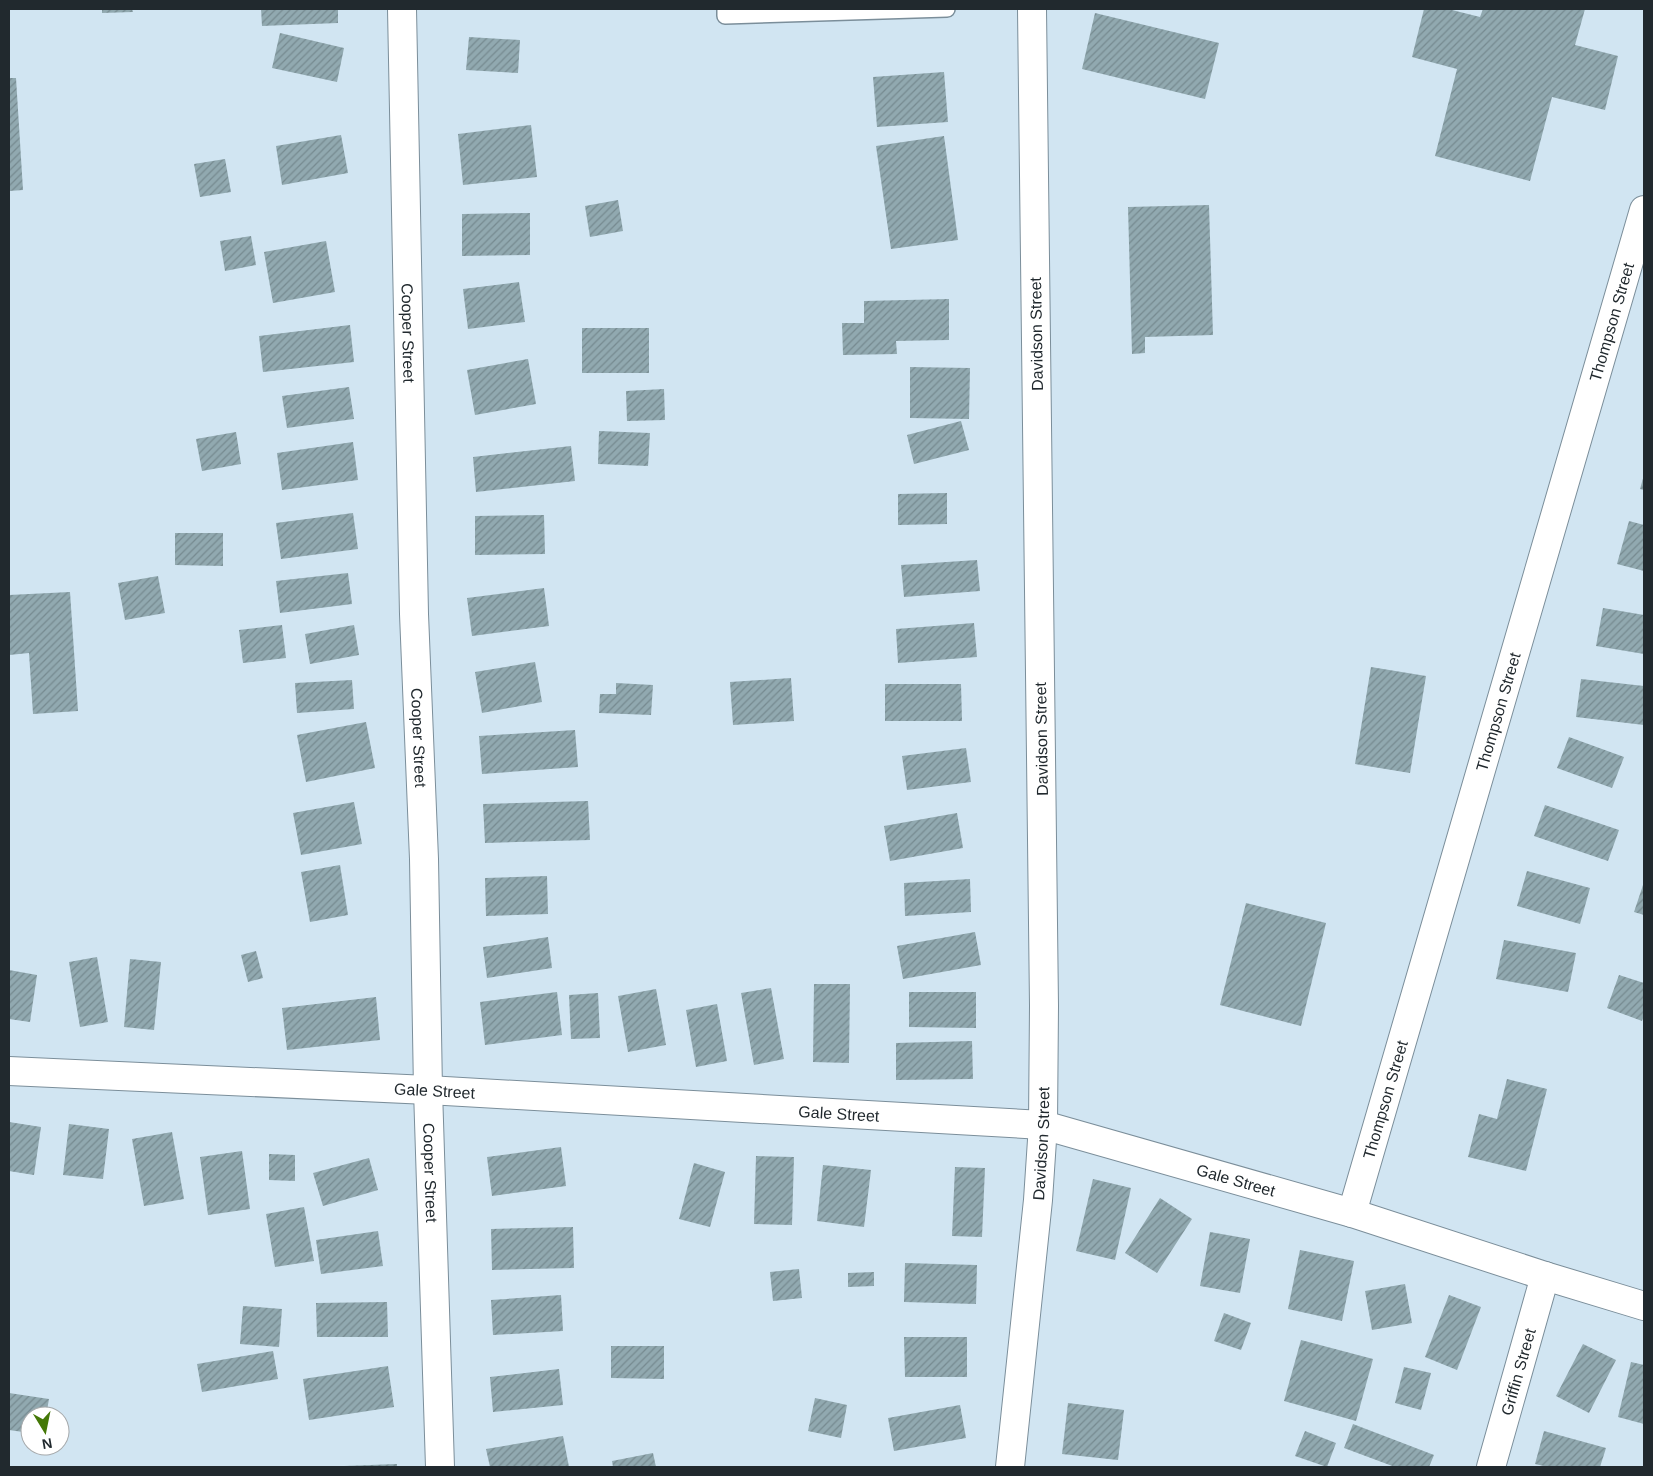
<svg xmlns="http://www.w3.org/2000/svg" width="1653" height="1476" viewBox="0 0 1653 1476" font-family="Arial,sans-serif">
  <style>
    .building { fill: url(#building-hatch) }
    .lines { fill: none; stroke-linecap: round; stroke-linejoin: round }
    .service-casing { stroke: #7b8e9a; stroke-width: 18 }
    .minor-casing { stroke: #7b8e9a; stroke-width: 30 }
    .service { stroke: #fff; stroke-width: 15 }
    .minor { stroke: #fff; stroke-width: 28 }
    .labels { text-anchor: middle; stroke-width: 5; stroke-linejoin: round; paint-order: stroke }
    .street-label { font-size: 16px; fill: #21292e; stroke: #fff }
  </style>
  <defs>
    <pattern id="building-hatch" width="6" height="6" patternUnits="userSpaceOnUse" patternTransform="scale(1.25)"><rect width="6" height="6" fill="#91a9b0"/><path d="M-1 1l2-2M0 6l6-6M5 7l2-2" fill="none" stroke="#768a90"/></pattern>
  </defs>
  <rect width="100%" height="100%" fill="#d1e5f2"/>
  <!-- building -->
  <g class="building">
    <polygon points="102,9 132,9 133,12 102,13"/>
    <polygon points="261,9 338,9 338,23 262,26"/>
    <polygon points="1424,9 1448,9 1480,17 1483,9 1585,9 1575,45 1618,56 1605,110 1552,97 1530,181 1435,156 1457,69 1412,57"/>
    <polygon points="1095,13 1219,43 1205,99 1082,69"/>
    <polygon points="280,33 344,48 337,82 272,68"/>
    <polygon points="469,37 520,40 518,73 466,70"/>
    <polygon points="944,72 948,122 877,127 873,77"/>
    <polygon points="9,78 16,78 23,190 9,191"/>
    <polygon points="531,125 537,177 463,185 458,134"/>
    <polygon points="341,135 348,173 282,185 276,146"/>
    <polygon points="944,136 958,240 891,249 876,146"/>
    <polygon points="225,159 231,192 200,197 194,164"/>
    <polygon points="618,200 623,231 590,237 585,206"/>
    <polygon points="1209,205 1213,335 1145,337 1145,353 1132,354 1128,207"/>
    <polygon points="530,213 530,255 462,256 462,214"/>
    <polygon points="251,236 256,265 225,271 220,241"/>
    <polygon points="326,241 335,292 273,303 264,252"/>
    <polygon points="519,282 525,322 468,329 463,289"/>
    <polygon points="949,299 949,340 896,341 897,354 843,355 842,323 864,323 864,301"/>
    <polygon points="350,325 354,362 263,372 259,336"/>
    <rect x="582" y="328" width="67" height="45"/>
    <polygon points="528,359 536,404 475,415 467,370"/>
    <polygon points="910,367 970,368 969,419 910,418"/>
    <polygon points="349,387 354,419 287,428 282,396"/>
    <polygon points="664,389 665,420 627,421 626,391"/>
    <polygon points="961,421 969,450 914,464 907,435"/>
    <polygon points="599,431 650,433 648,466 598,464"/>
    <polygon points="236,432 241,464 202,471 196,439"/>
    <polygon points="353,442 358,480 282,490 277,453"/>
    <polygon points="571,446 575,481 476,492 473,457"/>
    <polygon points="1644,475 1644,490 1640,489"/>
    <polygon points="947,493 947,524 898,525 898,494"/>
    <polygon points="353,513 358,549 281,559 276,523"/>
    <polygon points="544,515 545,554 475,555 475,516"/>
    <polygon points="1629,521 1644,525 1644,571 1617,564"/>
    <polygon points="175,533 223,533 223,566 175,565"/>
    <polygon points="977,560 980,591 904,597 901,565"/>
    <polygon points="348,573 352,604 280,613 276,581"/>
    <polygon points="158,576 165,613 125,620 118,583"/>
    <polygon points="544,588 549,626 472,636 467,598"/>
    <polygon points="70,592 78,711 33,714 29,653 9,655 9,595"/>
    <polygon points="1603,608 1644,615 1644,654 1596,646"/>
    <polygon points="974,623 977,657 898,663 896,629"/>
    <polygon points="282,625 286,658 243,663 239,630"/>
    <polygon points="354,625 359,655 310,664 305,634"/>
    <polygon points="535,662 542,702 482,713 475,672"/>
    <polygon points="1371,667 1426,676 1410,773 1355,764"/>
    <polygon points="791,678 794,721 733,725 730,682"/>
    <polygon points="1581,679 1644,686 1644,725 1576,717"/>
    <polygon points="352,680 354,709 297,713 295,683"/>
    <polygon points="616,683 653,685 651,715 599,713 600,694 616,694"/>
    <polygon points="885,684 961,684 962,721 885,721"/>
    <polygon points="366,722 375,768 306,782 297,735"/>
    <polygon points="575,730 578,767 482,774 479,736"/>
    <polygon points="1569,737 1624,757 1612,788 1557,768"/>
    <polygon points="966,748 971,782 907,790 902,756"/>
    <polygon points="588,801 590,840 485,843 483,804"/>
    <polygon points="354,802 362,844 301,855 293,813"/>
    <polygon points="1545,805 1619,830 1608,861 1534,836"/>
    <polygon points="957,813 963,848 890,861 884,826"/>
    <polygon points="340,865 348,915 310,922 301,872"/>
    <polygon points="1527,871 1590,888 1580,924 1517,906"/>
    <polygon points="547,876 548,914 486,916 485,878"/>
    <polygon points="970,879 971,912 905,916 904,883"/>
    <polygon points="1644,882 1644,915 1634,912"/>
    <polygon points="1246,903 1326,923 1301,1026 1220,1005"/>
    <polygon points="975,932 981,965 903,979 897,946"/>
    <polygon points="548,937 552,968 487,978 483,947"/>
    <polygon points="1504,940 1576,953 1568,992 1496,979"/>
    <polygon points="256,951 263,978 248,982 241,955"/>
    <polygon points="97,957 108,1022 80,1027 69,962"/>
    <polygon points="130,959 161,962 154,1030 124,1027"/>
    <polygon points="9,970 37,975 30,1022 9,1019"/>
    <polygon points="1619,975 1644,983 1644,1015 1642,1021 1607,1008"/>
    <polygon points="814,984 850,984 849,1063 813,1062"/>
    <polygon points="771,988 784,1059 754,1065 741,993"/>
    <polygon points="656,989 666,1045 628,1052 618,996"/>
    <polygon points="557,992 562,1035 485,1045 480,1002"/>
    <polygon points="909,992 976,992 976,1028 909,1027"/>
    <polygon points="598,993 600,1038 571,1039 569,995"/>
    <polygon points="376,997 380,1040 287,1050 282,1008"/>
    <polygon points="717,1004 727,1061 696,1067 686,1010"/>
    <polygon points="972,1041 973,1079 896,1080 896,1043"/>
    <polygon points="1507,1079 1547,1089 1526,1171 1468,1157 1479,1114 1497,1119"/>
    <polygon points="9,1122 41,1127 34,1175 9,1171"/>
    <polygon points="69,1124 109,1129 103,1179 63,1175"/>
    <polygon points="172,1132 184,1199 144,1206 132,1139"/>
    <polygon points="561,1147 566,1186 492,1196 487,1157"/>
    <polygon points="242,1151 250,1209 208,1215 200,1157"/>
    <polygon points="269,1154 295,1155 295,1181 269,1180"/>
    <polygon points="756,1156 794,1157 792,1225 754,1224"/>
    <polygon points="369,1158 378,1190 323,1206 313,1173"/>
    <polygon points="694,1163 725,1172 710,1227 679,1219"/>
    <polygon points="823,1165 871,1170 864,1227 817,1221"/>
    <polygon points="955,1167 985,1168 982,1237 952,1236"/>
    <polygon points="1093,1179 1131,1188 1115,1260 1076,1251"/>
    <polygon points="1160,1198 1192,1219 1157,1273 1125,1253"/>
    <polygon points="304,1207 314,1261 275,1267 266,1214"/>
    <polygon points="573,1227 574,1268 492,1270 491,1229"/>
    <polygon points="378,1231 383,1266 321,1274 316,1240"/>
    <polygon points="1210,1232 1250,1239 1240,1293 1200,1286"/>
    <polygon points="1300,1250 1354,1261 1342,1321 1288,1309"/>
    <polygon points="905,1263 977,1265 976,1304 904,1302"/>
    <polygon points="799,1269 802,1298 773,1301 770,1272"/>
    <polygon points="874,1272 874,1286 848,1287 848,1273"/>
    <polygon points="1405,1284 1412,1323 1372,1330 1365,1291"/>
    <polygon points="561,1295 563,1331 493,1335 491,1300"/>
    <polygon points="1449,1295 1481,1307 1457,1370 1425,1357"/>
    <polygon points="387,1302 388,1337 317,1337 316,1303"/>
    <polygon points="243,1306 282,1309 279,1347 240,1344"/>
    <polygon points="1224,1313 1251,1323 1241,1350 1214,1341"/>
    <polygon points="904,1337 967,1337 967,1377 905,1377"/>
    <polygon points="1301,1340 1373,1359 1356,1421 1284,1401"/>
    <polygon points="1583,1344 1616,1360 1589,1413 1556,1396"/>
    <polygon points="611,1346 664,1346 664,1379 611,1378"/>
    <polygon points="273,1351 278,1379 202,1392 197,1364"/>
    <polygon points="1631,1362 1644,1365 1644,1424 1618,1417"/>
    <polygon points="388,1366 394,1407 309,1420 303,1379"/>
    <polygon points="1404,1367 1431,1373 1421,1410 1395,1403"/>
    <polygon points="559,1369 563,1405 493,1412 490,1377"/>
    <polygon points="9,1393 49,1399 46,1416 30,1416 30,1433 9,1430"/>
    <polygon points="815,1398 847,1405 841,1438 808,1431"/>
    <polygon points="1068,1403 1124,1410 1118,1460 1062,1454"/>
    <polygon points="960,1405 966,1438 894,1451 888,1418"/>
    <polygon points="1353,1424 1434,1455 1429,1467 1395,1467 1344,1448"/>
    <polygon points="1305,1431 1336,1443 1327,1467 1295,1456"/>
    <polygon points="1544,1431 1606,1448 1600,1467 1548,1467 1535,1464"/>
    <polygon points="563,1436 569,1467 490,1467 486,1449"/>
    <polygon points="653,1453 656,1467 613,1467 612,1461"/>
    <polygon points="397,1464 397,1467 344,1467 344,1466"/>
  </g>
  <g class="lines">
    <!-- service casing -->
    <g class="service-casing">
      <polyline id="service" points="725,9 725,16 947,9"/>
    </g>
    <!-- minor casing -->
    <g class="minor-casing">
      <g id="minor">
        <path id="s1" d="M402,9L414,614L424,859L428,1090L440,1467"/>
        <path id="s2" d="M9,1071L428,1090L1043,1125L1352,1213L1545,1276L1644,1306"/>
        <path id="s3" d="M1352,1213L1644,210"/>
        <path id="s4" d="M1010,1467L1038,1200L1043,1125L1044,1006L1032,9"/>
        <path id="s5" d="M1491,1467L1545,1276"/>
      </g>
    </g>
    <!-- service -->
    <use href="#service" class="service"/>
    <!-- minor -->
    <use href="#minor" class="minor"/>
  </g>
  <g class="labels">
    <!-- street labels -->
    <g class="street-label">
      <text dy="6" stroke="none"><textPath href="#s3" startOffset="928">Thompson Street</textPath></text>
      <text dy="6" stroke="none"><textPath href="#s1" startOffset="324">Cooper Street</textPath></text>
      <text transform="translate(1036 334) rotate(-91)" y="6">Davidson Street</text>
      <text dy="6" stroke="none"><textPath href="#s3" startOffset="522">Thompson Street</textPath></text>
      <text dy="6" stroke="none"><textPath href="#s1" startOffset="729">Cooper Street</textPath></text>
      <text transform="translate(1041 739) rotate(-91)" y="6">Davidson Street</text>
      <text dy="6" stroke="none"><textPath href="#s2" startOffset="426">Gale Street</textPath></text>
      <text dy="6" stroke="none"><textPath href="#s3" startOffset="118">Thompson Street</textPath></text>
      <text dy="6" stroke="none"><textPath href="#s2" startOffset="831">Gale Street</textPath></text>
      <text dy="6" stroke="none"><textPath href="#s4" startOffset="325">Davidson Street</textPath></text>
      <text dy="6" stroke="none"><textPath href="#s1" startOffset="1164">Cooper Street</textPath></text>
      <text dy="6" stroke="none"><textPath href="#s2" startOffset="1236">Gale Street</textPath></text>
      <text dy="6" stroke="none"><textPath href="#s5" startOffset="99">Griffin Street</textPath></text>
    </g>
  </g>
  <!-- border -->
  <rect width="1653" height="1476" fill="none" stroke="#21292e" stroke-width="20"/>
  <!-- north arrow -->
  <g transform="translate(45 1431) rotate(170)"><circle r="24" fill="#ffffff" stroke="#a6a9ab"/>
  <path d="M0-4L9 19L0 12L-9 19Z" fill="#447807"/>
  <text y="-8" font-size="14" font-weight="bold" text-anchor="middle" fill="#21292e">N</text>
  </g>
</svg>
